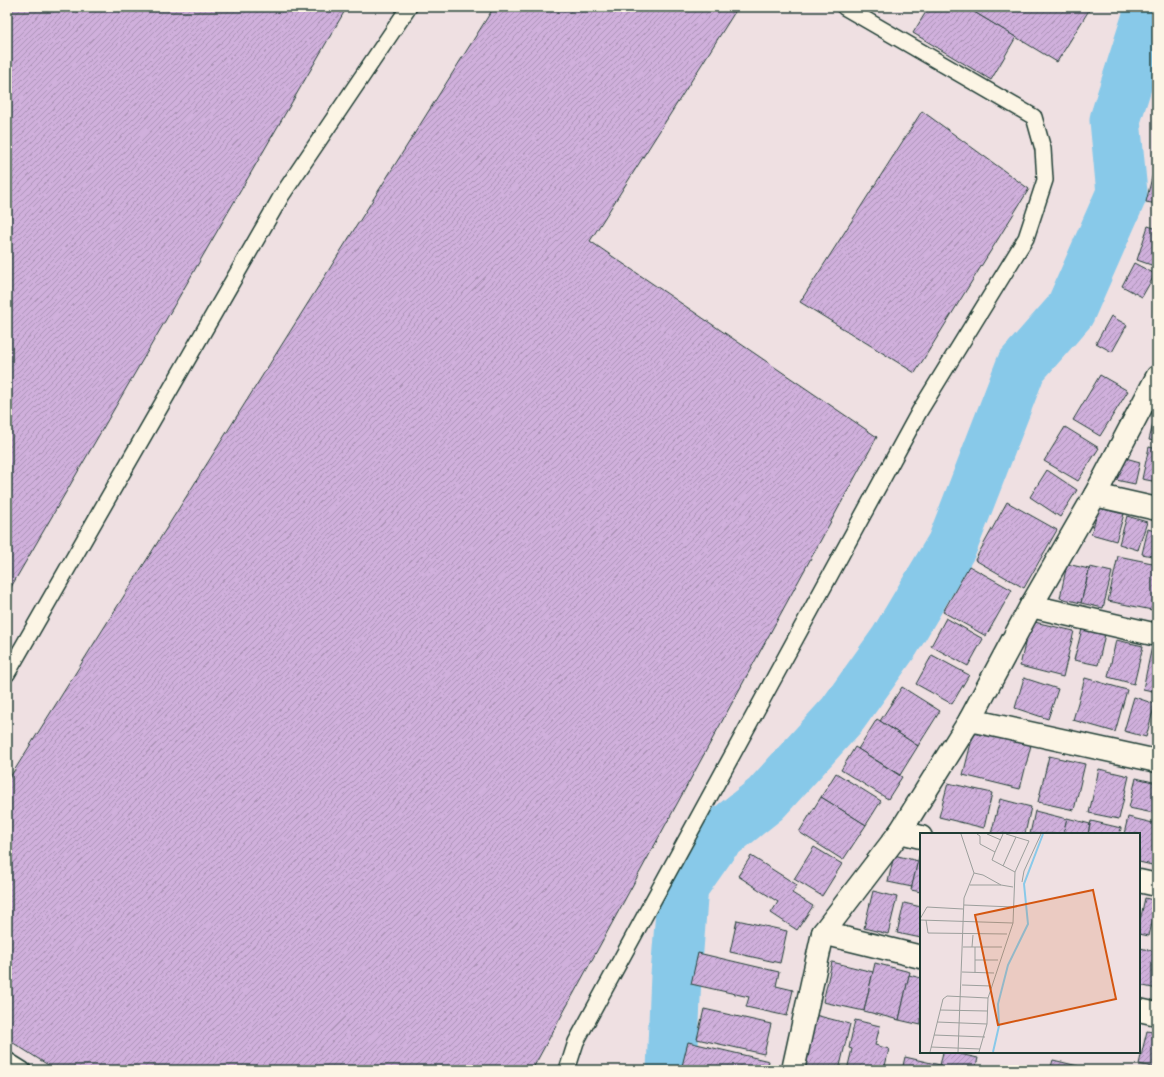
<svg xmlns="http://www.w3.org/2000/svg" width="1164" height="1077" viewBox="0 0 1164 1077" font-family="Mali,sans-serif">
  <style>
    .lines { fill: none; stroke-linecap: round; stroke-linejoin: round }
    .river { stroke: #88c9e9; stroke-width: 51 }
    .building { fill: url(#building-hatch); stroke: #1f3d34 }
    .lane-casing { stroke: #1f3d34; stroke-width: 18 }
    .street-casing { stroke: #1f3d34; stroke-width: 25 }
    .lane { stroke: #fcf5e5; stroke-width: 15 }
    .street { stroke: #fcf5e5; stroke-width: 22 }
    .inset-river { fill: none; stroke: #88c9e9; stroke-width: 2 }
    .inset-road { fill: none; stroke: #9c9f9c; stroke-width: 1 }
    .view { fill: #d45610; fill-opacity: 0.15; stroke: #d45610; stroke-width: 2 }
    .inset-edge { fill: none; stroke: #1f3d34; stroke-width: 2 }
  </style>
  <defs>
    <pattern id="building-hatch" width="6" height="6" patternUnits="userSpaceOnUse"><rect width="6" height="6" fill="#d0b0dc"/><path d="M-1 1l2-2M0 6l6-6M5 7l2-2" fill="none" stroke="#a890b3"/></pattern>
  </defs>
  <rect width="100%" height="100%" fill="#efe0e2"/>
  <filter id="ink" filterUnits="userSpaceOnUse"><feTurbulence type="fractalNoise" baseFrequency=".025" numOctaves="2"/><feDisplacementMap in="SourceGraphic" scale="8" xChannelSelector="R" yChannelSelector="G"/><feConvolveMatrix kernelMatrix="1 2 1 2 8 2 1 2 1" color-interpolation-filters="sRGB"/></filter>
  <g filter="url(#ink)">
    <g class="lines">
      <!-- river -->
      <polyline class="river" points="672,1070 676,975 683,886 716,839 766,799 843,714 895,641 952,545 1021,367 1070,311 1122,193 1115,120 1151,7"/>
    </g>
    <!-- building -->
    <g class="building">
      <polygon points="7,7 347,7 7,594"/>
      <polygon points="494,7 738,7 590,241 877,437 532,1070 56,1070 7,1039 7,782"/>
      <polygon points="929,7 966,7 1016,37 991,80 913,33"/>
      <polygon points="966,7 1091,7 1057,62"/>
      <polygon points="922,111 1029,189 915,373 800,302"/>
      <polygon points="1154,169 1157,169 1157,204 1146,202"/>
      <polygon points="1148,226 1157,229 1157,267 1137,260"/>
      <polygon points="1134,263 1155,274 1142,297 1122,286"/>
      <polygon points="1111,316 1127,325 1112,352 1096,343"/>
      <polygon points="1100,375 1128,391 1100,436 1073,420"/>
      <polygon points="1157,408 1157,442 1149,440"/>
      <polygon points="1065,427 1099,448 1078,481 1044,461"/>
      <polygon points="1149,447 1157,449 1157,482 1142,479"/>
      <polygon points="1122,457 1140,462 1135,484 1116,480"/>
      <polygon points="1047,470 1077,490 1060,517 1030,497"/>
      <polygon points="1007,502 1057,530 1024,588 975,560"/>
      <polygon points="1099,508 1124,514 1116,541 1091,534"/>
      <polygon points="1127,516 1147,522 1138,550 1119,544"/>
      <polygon points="1148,529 1157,532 1157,557 1142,554"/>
      <polygon points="1118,556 1157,564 1157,589 1152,610 1108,601"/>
      <polygon points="1067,564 1089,569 1081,603 1060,598"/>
      <polygon points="969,566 1012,590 986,636 943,612"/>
      <polygon points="1090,567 1112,572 1103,608 1081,603"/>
      <polygon points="946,618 983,639 968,666 931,646"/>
      <polygon points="1030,621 1074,631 1063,677 1020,666"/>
      <polygon points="1082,629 1105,634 1098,665 1074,660"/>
      <polygon points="1116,640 1143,646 1134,684 1108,677"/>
      <polygon points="1152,646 1157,647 1157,692 1143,689"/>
      <polygon points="932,655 969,675 952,704 916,684"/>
      <polygon points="1024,678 1058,689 1048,719 1015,708"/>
      <polygon points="1085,678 1127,690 1115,732 1073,720"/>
      <polygon points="902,687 940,711 918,746 880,721"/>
      <polygon points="1134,697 1155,704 1146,737 1124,731"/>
      <polygon points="877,719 918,746 900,775 858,749"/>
      <polygon points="975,727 1032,741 1020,789 963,775"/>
      <polygon points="855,747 902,777 888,799 841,770"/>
      <polygon points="1049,756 1085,764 1074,810 1038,802"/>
      <polygon points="1099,769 1129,776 1119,819 1089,813"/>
      <polygon points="836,773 881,801 866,825 821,797"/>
      <polygon points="1136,778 1157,783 1157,796 1153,813 1129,808"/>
      <polygon points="948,783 992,793 984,828 939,817"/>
      <polygon points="821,797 866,825 843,860 799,832"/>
      <polygon points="1000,799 1031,807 1025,834 991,834"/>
      <polygon points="1035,811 1067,819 1063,834 1030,834"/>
      <polygon points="1128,817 1157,824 1157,843 1152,865 1139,862 1139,834 1124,834"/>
      <polygon points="1067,818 1090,824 1088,834 1063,834"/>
      <polygon points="1091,821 1121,828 1120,834 1088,834"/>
      <polygon points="814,847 842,864 822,896 794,879"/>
      <polygon points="894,855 918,861 912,887 888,882"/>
      <polygon points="751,856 797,885 792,893 813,906 797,930 771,913 778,902 738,876"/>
      <polygon points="919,856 921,857 921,892 911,890"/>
      <polygon points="873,891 897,897 888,934 864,928"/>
      <polygon points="1145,898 1157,901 1149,936 1139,934 1139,925"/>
      <polygon points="904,903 921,907 921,938 897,933"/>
      <polygon points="737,920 787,931 780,963 730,952"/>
      <polygon points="1140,948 1157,952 1157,989 1139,985 1139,953"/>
      <polygon points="698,953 779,972 776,986 793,990 787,1016 746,1007 749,997 691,984"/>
      <polygon points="832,962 873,972 864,1011 823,1002"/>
      <polygon points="875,963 910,972 899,1020 864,1011"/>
      <polygon points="909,975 921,978 921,1025 899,1020"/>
      <polygon points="704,1009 771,1024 764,1054 697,1039"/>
      <polygon points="815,1015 850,1024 839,1070 816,1070 803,1067"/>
      <polygon points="855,1020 880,1026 875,1045 889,1049 884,1070 847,1070 852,1049 849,1048"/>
      <polygon points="1147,1031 1157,1033 1157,1068 1139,1064"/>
      <polygon points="688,1042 769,1061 767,1070 681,1070"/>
      <polygon points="943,1052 950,1052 978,1058 975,1070 939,1070"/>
      <polygon points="905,1057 940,1065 939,1070 902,1070"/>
      <polygon points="1053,1060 1078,1066 1077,1070 1050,1070"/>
      <polygon points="1012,1064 1041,1070 1011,1070"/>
    </g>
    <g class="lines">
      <!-- lane casing -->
      <g class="lane-casing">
        <g id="lane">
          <polyline points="7,674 282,195 409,7"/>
          <polyline points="7,1060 23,1070"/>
          <polyline points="567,1070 576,1042 919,412 1026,238 1045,180 1043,149 1034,117 844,7"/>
        </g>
      </g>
      <!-- street casing -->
      <g class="street-casing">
        <g id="street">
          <polyline points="1095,495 1157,509"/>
          <polyline points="1031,606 1157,635"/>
          <polyline points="970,720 1157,761"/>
          <polyline points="900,832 921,837"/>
          <polyline points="1139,881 1157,885"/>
          <polyline points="823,933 921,957"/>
          <polyline points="1139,1010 1157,1014"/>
          <polyline points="793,1070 823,933 900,832 970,720 1031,606 1095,495 1157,377"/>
        </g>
      </g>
      <!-- lane -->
      <use href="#lane" class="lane"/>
      <!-- street -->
      <use href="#street" class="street"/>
    </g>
  </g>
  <!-- overview -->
  <g transform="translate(920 833)">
    <rect width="220" height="220" fill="#efe0e2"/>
    <path class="inset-river" d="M73,219L79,193L78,171L88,132L108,91L104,51L123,1"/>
    <path class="inset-road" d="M57,1L60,3V11L75,19L72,27L95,39L93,90L68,165L67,191L59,219M67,1L81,7M86,1L109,8L95,39M75,19L83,1M83,33L96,4M54,40L63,42L81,52L93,54M102,49L104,38L121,1M50,52H81M44,72L93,74M0,86L7,74L43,76M0,87L93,90M6,87L8,100L87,101M43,114H82M52,114L53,102M55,114V127H78M42,139L74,140M55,140V127M42,152L71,153M20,177L67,178M17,189L67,191M14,202L65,204M11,214L60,216M10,219L23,166L27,163L68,165M38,219L44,65L54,40L41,1"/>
    <path class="view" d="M173,57L196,166L78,192L55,82Z"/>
    <rect width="220" height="220" class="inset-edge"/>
  </g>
  <!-- margin -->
  <rect width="1164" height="1077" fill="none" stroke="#fcf5e5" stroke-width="24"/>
  <rect x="12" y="12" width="1140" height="1053" fill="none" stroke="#1f3d34" stroke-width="1.5" filter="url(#ink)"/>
</svg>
